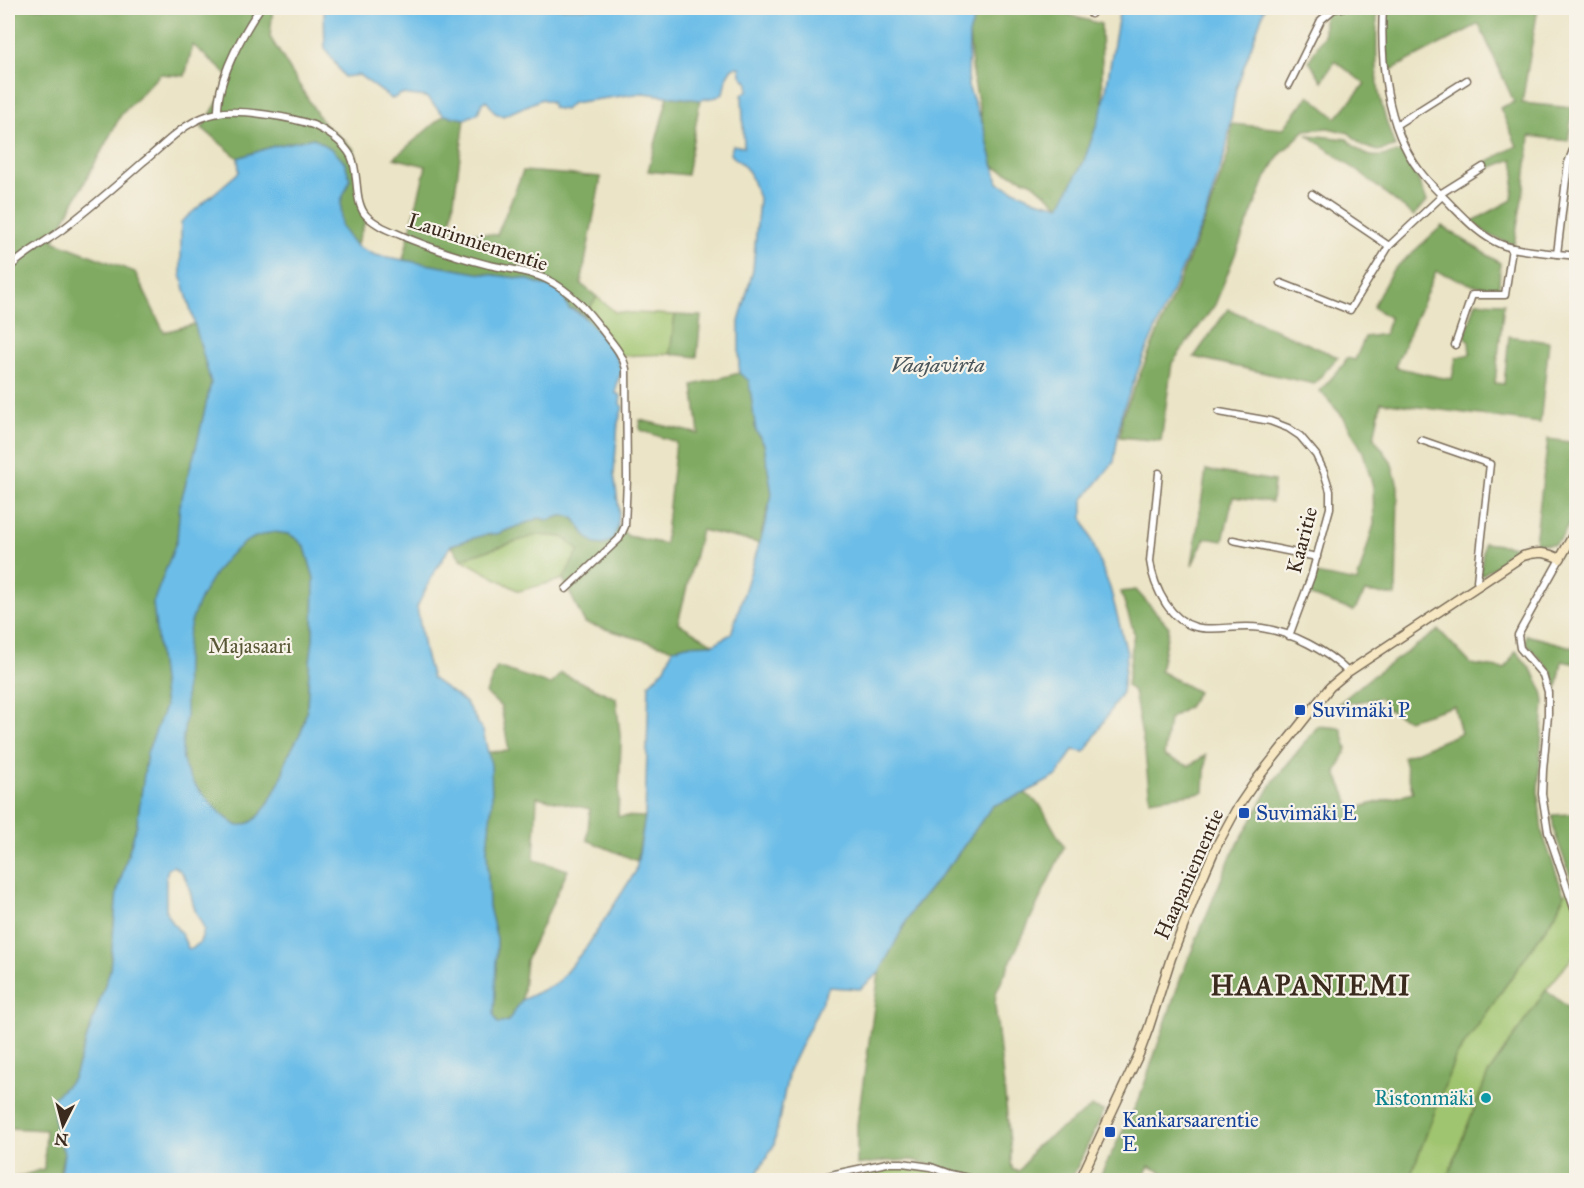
<svg xmlns="http://www.w3.org/2000/svg" width="1584" height="1188" viewBox="0 0 1584 1188" font-family="'IM FELL Great Primer',serif">
  <style>
    .green { fill: #a0c56f; stroke: #6e7846; stroke-width: 1.5 }
    .forest { fill: #80aa62; stroke: #5e6a40; stroke-width: 1.5 }
    .water { fill: #6cbde8; stroke: #547483; stroke-width: 1.5; fill-rule: evenodd }
    .lines { fill: none; stroke-linecap: round; stroke-linejoin: round }
    .street-casing { stroke: #796b59; stroke-width: 9 }
    .secondary-casing { stroke: #796b59; stroke-width: 11 }
    .street { stroke: #fff; stroke-width: 6 }
    .secondary { stroke: #f7e8c3; stroke-width: 8 }
    .transit-dot { fill: #1a4fb4; stroke: #f7f3e8; stroke-width: 2 }
    .culture-dot { fill: #0f9aa8; stroke: #f7f3e8; stroke-width: 2 }
    .labels { text-anchor: middle; stroke-width: 4.5; stroke-linejoin: round; paint-order: stroke }
    .street-label { font-size: 21px; fill: #3b2a1e; stroke: #f7f3e8 }
    .park-label { font-size: 21px; fill: #595836; stroke: #f7f3e8 }
    .transit-label { font-size: 21px; fill: #164399; stroke: #f7f3e8; text-anchor: start }
    .culture-label { font-size: 21px; fill: #0d838f; stroke: #f7f3e8; text-anchor: end }
    .water-label { font-size: 22px; font-style: italic; fill: #4a565b; stroke: #f7f3e8 }
    .district-label { font-size: 27px; font-weight: bold; letter-spacing: 1.5px; fill: #3b2a1e; stroke: #f7f3e8 }
  </style>
  <rect width="100%" height="100%" fill="#f7f3e8"/>
  <filter id="ink" filterUnits="userSpaceOnUse"><feTurbulence type="fractalNoise" baseFrequency=".0167" numOctaves="2"/><feDisplacementMap in="SourceGraphic" scale="12" xChannelSelector="R" yChannelSelector="G"/><feConvolveMatrix kernelMatrix="1 2 1 2 8 2 1 2 1" color-interpolation-filters="sRGB"/></filter>
  <filter id="wash" filterUnits="userSpaceOnUse"><feTurbulence type="fractalNoise" baseFrequency=".008" numOctaves="4" result="noise"/><feDisplacementMap in="SourceGraphic" scale="24" xChannelSelector="R" yChannelSelector="G"/><feGaussianBlur stdDeviation="1.35" result="paint"/><feColorMatrix in="noise" values="0 0 0 0 0 0 0 0 0 0 0 0 0 0 0 0 0 1.4 0 .05"/><feComposite in="paint" operator="in"/></filter>
  <g filter="url(#wash)">
    <rect width="100%" height="100%" fill="#ebe4c6"/>
    <!-- green -->
    <g class="green">
      <polygon points="597,297 615,312 675,315 670,354 616,356 584,315"/>
      <polygon points="537,534 563,537 579,550 563,579 519,591 461,559"/>
      <polygon points="1576,882 1576,953 1546,990 1488,1074 1446,1180 1409,1180 1455,1058 1555,915 1564,895"/>
      <polygon points="888,1166 930,1170 951,1179 959,1180 866,1180 861,1172"/>
    </g>
    <!-- forest -->
    <g class="forest">
      <polygon points="8,8 273,8 270,37 322,122 354,149 361,195 366,211 368,214 356,246 341,227 341,201 350,179 314,138 274,146 238,158 202,128 232,79 193,45 185,76 160,74 121,115 53,241 135,272 164,332 195,324 211,383 197,444 180,504 177,540 153,603 165,707 147,753 137,824 117,892 110,970 73,1079 53,1098 55,1126 64,1153 58,1180 8,1180 44,1169 46,1130 8,1128"/>
      <polygon points="978,8 1045,8 1101,24 1103,107 1084,161 1060,206 1033,183 994,167 983,125 973,77 969,34"/>
      <path d="M1324,8H1377C1377,33 1375,67 1379,92C1382,111 1389,129 1395,147L1378,151L1363,146L1349,133L1328,128L1305,130L1279,156L1266,177L1215,305L1172,363L1161,441L1120,437L1122,417L1206,218L1229,152L1232,124L1283,129L1309,95L1336,118L1365,84L1335,61L1322,81L1309,61L1324,35Z"/>
      <path d="M1445,8H1538L1522,103L1573,108L1568,141L1530,136L1525,183L1514,244C1497,240 1484,234 1473,221L1512,200L1515,172L1513,159L1487,169L1484,163L1517,146L1500,108L1514,102L1479,24L1387,72L1385,39L1386,12H1430Z"/>
      <polygon points="668,96 700,100 687,175 648,171"/>
      <polygon points="444,115 465,119 450,230 497,235 523,171 601,177 581,284 597,297 584,315 575,309 569,309 560,291 526,279 477,273 403,260 426,166 394,158"/>
      <path d="M1308,135L1347,139C1367,161 1374,158 1401,152L1416,175L1427,201L1414,216L1360,173Z"/>
      <polygon points="1442,226 1500,263 1499,288 1473,285 1436,271 1395,367 1438,377 1452,379 1456,358 1470,354 1469,342 1465,337 1476,302 1504,303 1495,383 1504,384 1509,336 1549,342 1540,423 1381,402 1374,438 1391,461 1398,486 1396,596 1365,592 1354,611 1308,595 1316,574 1357,582 1374,524 1373,487 1363,452 1344,418 1320,391 1344,364 1346,358 1355,360 1365,337 1385,334 1390,318 1373,307 1392,271"/>
      <polygon points="1228,309 1338,357 1314,384 1194,357"/>
      <polygon points="675,315 701,316 697,357 670,354"/>
      <polygon points="739,373 749,380 756,431 764,444 772,494 759,543 701,530 678,623 714,644 686,645 673,649 585,623 563,579 579,550 563,537 537,535 461,559 451,545 484,535 497,534 539,518 548,520 561,516 569,516 575,519 586,536 612,540 618,527 628,536 665,544 676,442 640,430 640,420 699,434 693,385"/>
      <polygon points="1548,439 1576,443 1576,512 1560,540 1554,544 1535,543"/>
      <polygon points="1206,470 1274,481 1272,502 1233,497 1223,541 1205,538 1192,565"/>
      <path d="M274,532L289,534L297,539L305,547L314,578L313,639L309,671L307,709L302,730L286,760L282,777L269,802L260,815L253,821L247,824L237,826C221,817 188,782 184,764C179,748 185,730 185,714C186,688 184,661 188,635C193,605 216,564 240,546C250,538 262,534 274,532Z"/>
      <polygon points="1484,543 1526,548 1480,576"/>
      <polygon points="1136,590 1169,627 1160,671 1198,692 1188,707 1169,719 1164,756 1189,766 1206,755 1204,792 1150,800 1145,752 1134,692 1127,686 1134,633 1121,592"/>
      <path d="M1439,630L1471,664L1505,669L1516,651C1529,667 1542,680 1544,702L1538,791L1542,832L1564,895L1555,915L1455,1058L1409,1180H1168L1166,1174L1149,1166L1142,1180H1098L1140,1097L1181,977L1230,858L1273,782L1318,726L1341,728L1347,749L1336,773L1352,809L1413,793L1403,757L1461,733L1454,706L1408,720L1389,710L1380,698L1337,705L1371,677Z"/>
      <polygon points="1526,635 1576,648 1576,664 1562,661 1557,690 1552,672 1525,642"/>
      <polygon points="497,667 551,685 561,673 616,698 621,743 618,816 645,817 637,861 587,840 590,809 537,797 534,860 568,870 526,960 522,1000 508,1021 498,1024 494,1015 497,939 489,907 487,849 492,801 491,765 488,752 509,751 501,707 486,693"/>
      <polygon points="1025,793 1040,805 1064,847 996,993 995,1005 1011,1151 1011,1164 1013,1170 1019,1171 1022,1168 1035,1147 1092,1107 1104,1111 1071,1180 1005,1180 981,1178 912,1160 886,1161 857,1165 857,1124 879,973 913,909 953,861 992,806"/>
      <polygon points="1576,811 1576,882 1574,886 1554,831 1552,815 1572,814"/>
      <polygon points="1546,990 1576,1014 1576,1180 1446,1180 1488,1074"/>
    </g>
    <!-- water -->
    <path class="water" d="M324,8H978L969,34L968,86L983,125L998,183L1036,200L1060,206L1084,161L1103,107L1120,8H1265L1236,89L1226,150L1205,217L1142,360L1121,415L1114,462L1083,500V518L1110,588L1127,653L1122,692L1085,752L1073,750L1057,776L1025,793L992,806L953,861L913,909L879,973L860,989L829,987L789,1070L774,1145L753,1180H60L64,1153L55,1126L53,1098L73,1079L110,970L117,892L137,824L147,753L165,707L153,603L177,540L180,504L197,444L211,383L181,275V222L239,172L238,158L274,146L314,138L333,150L345,163L350,179L341,201V227L356,246L375,255L477,273L526,279L560,291L569,309C584,311 606,341 615,355C618,360 620,366 622,372L617,382L616,393L621,396L620,404L623,407L618,423L614,474L619,509L618,527L612,540L603,545L595,544L586,536L575,519L569,516H561L548,520L539,518L497,534L484,535L451,545L432,576L417,607L425,654L432,678L466,703L483,731L491,765L492,801L487,849L489,907L497,939L494,1015L498,1024L508,1021L522,1000L557,983L588,945L636,871L645,817L649,684L665,668L673,649L686,645L714,644L731,634L763,532L772,494L764,444L756,431L749,381L739,373V322L753,270L759,198L749,172L741,163L730,154L733,145L744,147L742,95L748,90V83L741,75L740,67L732,68L727,76L723,93L717,97L700,100L643,93L572,103L565,110L553,108L551,102L542,99L503,116L495,113L486,100L482,103L478,113L465,119L444,115L426,97L401,94L392,99L359,75L344,77L325,48ZM274,532L289,534L297,539L305,547L314,578L313,639L309,671L307,709L302,730L286,760L282,777L269,802L260,815L253,821L247,824L238,826C222,817 188,782 184,764C179,748 185,730 186,714C186,688 184,661 188,636C193,605 216,564 240,546C250,538 262,534 274,532ZM173,866C188,872 190,893 194,907C196,915 202,922 204,930L200,942L192,949L188,948L182,935L167,915L166,910V877L168,869Z"/>
  </g>
  <g filter="url(#ink)">
    <g class="lines">
      <!-- street casing -->
      <g class="street-casing">
        <g id="street">
          <polyline points="1368,8 1429,10 1437,8"/>
          <path d="M1383,8C1380,61 1386,126 1419,170C1429,184 1442,195 1453,207C1467,221 1481,236 1500,244C1519,252 1554,253 1576,256"/>
          <polyline points="1091,14 1096,8"/>
          <polyline points="1289,85 1321,20 1334,9 1342,8"/>
          <path d="M218,113C217,79 242,35 260,8"/>
          <polyline points="1396,125 1467,80"/>
          <polyline points="1312,194 1389,246"/>
          <polyline points="1440,194 1483,167"/>
          <polyline points="1557,254 1568,163 1573,150"/>
          <path d="M8,269C24,253 44,243 63,229C90,208 117,185 143,162C167,143 186,119 218,113C240,109 291,117 313,125C327,131 343,142 351,156C359,173 354,198 364,213C368,219 376,223 382,227C390,231 399,234 407,238C434,249 461,258 489,265C508,269 529,271 546,279C571,291 587,310 603,331C612,343 623,354 626,369L627,479L625,526L619,539L566,589"/>
          <polyline points="1281,283 1350,310 1389,246 1442,196"/>
          <polyline points="1455,345 1472,295 1505,295 1512,248"/>
          <polyline points="1219,412 1270,421 1288,428 1300,436 1316,455 1324,472 1330,491 1330,508 1311,577 1289,636"/>
          <polyline points="1421,440 1490,464 1477,581 1479,585"/>
          <path d="M1159,473L1150,561C1152,578 1157,590 1166,604C1193,644 1224,622 1262,628C1293,633 1326,650 1348,672"/>
          <polyline points="1233,540 1317,557"/>
          <polyline points="1560,559 1521,629 1518,635 1520,648 1543,675 1548,692 1548,715 1543,770 1542,794 1548,832 1576,914"/>
          <polyline points="818,1180 823,1177 835,1174 887,1163 902,1163 931,1167 950,1174 977,1180"/>
        </g>
      </g>
      <!-- secondary casing -->
      <g class="secondary-casing">
        <path id="secondary" d="M1080,1180L1139,1054L1149,1027L1171,958L1199,886L1215,849L1236,810L1257,779L1330,687L1348,672L1523,556C1537,551 1547,552 1560,559L1576,530"/>
      </g>
      <!-- street -->
      <use href="#street" class="street"/>
      <!-- secondary -->
      <use href="#secondary" class="secondary"/>
    </g>
  </g>
  <!-- markers -->
  <g class="transit-dot">
    <rect x="1294" y="704" width="12" height="12" rx="3"/>
    <rect x="1238" y="807" width="12" height="12" rx="3"/>
    <rect x="1104" y="1126" width="12" height="12" rx="3"/>
  </g>
  <circle class="culture-dot" cx="1486" cy="1098" r="6"/>
  <g class="labels">
    <!-- street labels -->
    <g class="street-label">
      <text transform="translate(478 242) rotate(18)" y="7">Laurinniementie</text>
      <text transform="translate(1302 540) rotate(-75)" y="7">Kaaritie</text>
      <text transform="translate(1189 874) rotate(-66)" y="7">Haapaniementie</text>
    </g>
    <!-- park labels -->
    <g class="park-label">
      <text x="250" y="653">Majasaari</text>
    </g>
    <!-- transit labels -->
    <g class="transit-label">
      <text x="1312" y="717">Suvimäki P</text>
      <text x="1256" y="820">Suvimäki E</text>
      <text x="1122" y="1127">Kankarsaarentie<tspan x="1122" dy="24">E</tspan></text>
    </g>
    <!-- culture labels -->
    <g class="culture-label">
      <text x="1474" y="1105">Ristonmäki</text>
    </g>
    <!-- water labels -->
    <g class="water-label">
      <text x="938" y="372">Vaajavirta</text>
    </g>
    <!-- district labels -->
    <g class="district-label">
      <text x="1311" y="995">HAAPANIEMI</text>
    </g>
  </g>
  <!-- margin -->
  <rect width="1584" height="1188" fill="none" stroke="#f7f3e8" stroke-width="30"/>
  <!-- north arrow -->
  <g transform="translate(63 1125) rotate(186)" stroke="#f7f3e8" stroke-width="4.5" paint-order="stroke">
  <path d="M0-4.5L10 22L0 15L-10 22Z" fill="#3b2a1e"/>
  <text y="-9" font-size="16" font-weight="bold" text-anchor="middle" fill="#3b2a1e">N</text>
  </g>
</svg>
